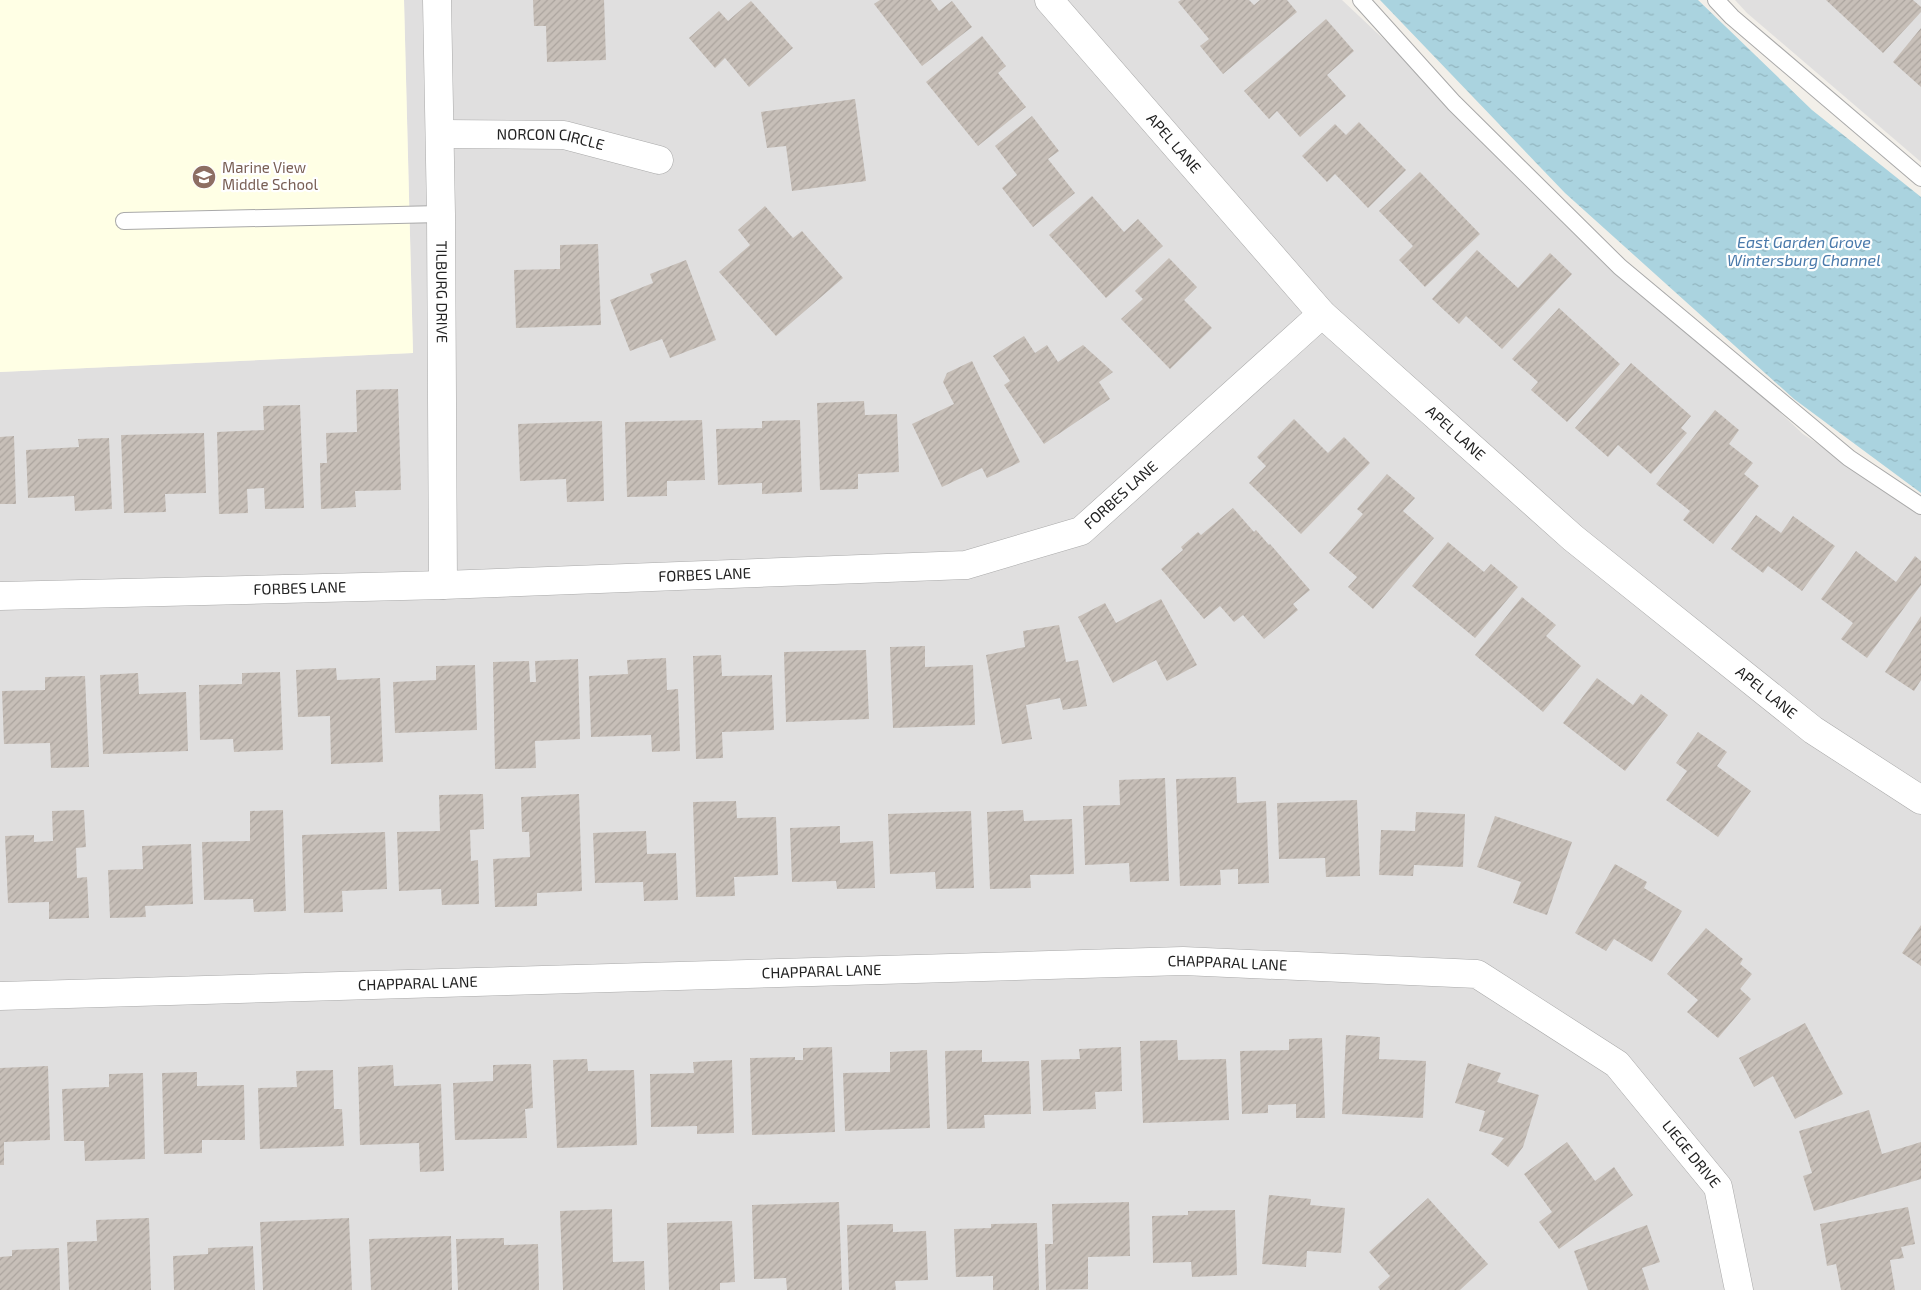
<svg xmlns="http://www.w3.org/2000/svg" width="1921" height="1290" viewBox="0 0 1921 1290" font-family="'Exo 2',sans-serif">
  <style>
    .residential { fill: #e0dfdf }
    .education { fill: #ffffe5 }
    .water { fill: url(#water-ripples) }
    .building { fill: url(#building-hatch) }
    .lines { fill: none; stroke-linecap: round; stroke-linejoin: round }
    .lane-casing { stroke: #a9a9a9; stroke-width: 18 }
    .street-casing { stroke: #a9a9a9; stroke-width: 29 }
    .lane { stroke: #fff; stroke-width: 16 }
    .street { stroke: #fff; stroke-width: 28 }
    .labels { text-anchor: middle; stroke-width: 4.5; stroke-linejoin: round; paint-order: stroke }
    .street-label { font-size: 15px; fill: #222; stroke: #fff }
    .education-label { font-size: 15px; fill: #785e54; stroke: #fff; text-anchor: start }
    .water-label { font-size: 16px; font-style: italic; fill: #4a7aab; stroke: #fff }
  </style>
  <defs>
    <pattern id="water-ripples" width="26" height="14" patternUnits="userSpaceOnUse" patternTransform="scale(1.25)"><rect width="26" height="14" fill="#aad3df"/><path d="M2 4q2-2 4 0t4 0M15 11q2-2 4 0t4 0" fill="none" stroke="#92b5bf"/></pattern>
    <pattern id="building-hatch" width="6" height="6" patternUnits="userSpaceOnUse" patternTransform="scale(1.25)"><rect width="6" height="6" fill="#c7bfb8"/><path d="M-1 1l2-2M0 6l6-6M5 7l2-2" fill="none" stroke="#aba49e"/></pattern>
  </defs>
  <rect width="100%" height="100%" fill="#f2efe9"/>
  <!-- residential -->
  <g class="residential">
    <polygon points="404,0 1342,0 1803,434 1921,512 1921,1290 0,1290 0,372 413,353"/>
    <polygon points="1735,0 1921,0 1921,162 1747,13"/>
  </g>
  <!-- education -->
  <polygon class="education" points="0,0 404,0 413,353 0,372"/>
  <!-- water -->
  <polygon class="water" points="1380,0 1698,0 1812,110 1921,197 1921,493 1794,399 1565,193"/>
  <!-- building -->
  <g class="building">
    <polygon points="533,0 604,0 606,60 547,62 546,26 534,26"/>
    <polygon points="880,0 931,0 939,11 952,1 972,27 922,66 874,4"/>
    <polygon points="1181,0 1249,0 1254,5 1260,0 1287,0 1297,12 1223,74 1200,46 1209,39 1178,2"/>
    <polygon points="1826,0 1913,0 1921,7 1921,12 1883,53"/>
    <polygon points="751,1 793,48 749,87 725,58 715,68 689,38 719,11 728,21"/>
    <polygon points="1326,19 1354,51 1327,75 1346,96 1300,137 1277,111 1269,119 1244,91"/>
    <polygon points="1921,28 1921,87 1893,62"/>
    <polygon points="982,36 1006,66 998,73 1026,107 978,146 926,82"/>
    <polygon points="855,99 866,181 792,191 786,146 767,148 761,112"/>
    <polygon points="1032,116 1059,151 1048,159 1075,193 1033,227 1002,188 1017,175 995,146"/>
    <polygon points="1359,122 1406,170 1368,208 1335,174 1327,182 1302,156 1335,124 1346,135"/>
    <polygon points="1420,172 1480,234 1425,287 1399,260 1413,246 1379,211"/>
    <polygon points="1092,196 1124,232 1138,219 1163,246 1106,298 1049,235"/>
    <polygon points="765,206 793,238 802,231 843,278 776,336 719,272 750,245 738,230"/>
    <polygon points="598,244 601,325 516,328 514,270 560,269 560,245"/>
    <polygon points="1477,250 1518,288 1550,253 1572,274 1502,349 1466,316 1459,324 1432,299"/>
    <polygon points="1169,258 1197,287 1184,300 1212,328 1170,369 1121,319 1143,299 1135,291"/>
    <polygon points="686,260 716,340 670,358 662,339 630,351 610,300 653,283 650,274"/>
    <polygon points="1559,308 1620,364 1567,422 1531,390 1538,382 1512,359"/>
    <polygon points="1024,336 1035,353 1047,345 1058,362 1083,345 1113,372 1099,382 1110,399 1044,444 1004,385 1010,381 993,356"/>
    <polygon points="972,361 1020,462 987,478 982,468 942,487 912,424 954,404 943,382 947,373"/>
    <polygon points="1631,363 1691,416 1681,428 1687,433 1651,474 1618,445 1608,457 1575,428"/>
    <polygon points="398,389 401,490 355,491 356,507 321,509 320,463 327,463 326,433 357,432 356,390"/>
    <polygon points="864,401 865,415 897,414 899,472 858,474 858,489 820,490 817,403"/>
    <polygon points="300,405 304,508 265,509 264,488 247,489 248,513 219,514 217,432 264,430 263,406"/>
    <polygon points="1715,410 1739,430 1729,444 1753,463 1744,474 1759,486 1713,544 1683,520 1690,511 1656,484"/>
    <polygon points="1294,419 1328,453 1344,437 1370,463 1301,534 1249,483 1266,466 1257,457"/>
    <polygon points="702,420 705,480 667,481 667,496 627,497 625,422"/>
    <polygon points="800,420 802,492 762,494 762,483 718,485 716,429 762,428 762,421"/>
    <polygon points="602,421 604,501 567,502 566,479 520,481 518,424"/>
    <polygon points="204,433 206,493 165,494 166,512 124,513 121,435"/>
    <polygon points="14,436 16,504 0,504 0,437"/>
    <polygon points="109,438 112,509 75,511 74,496 28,498 26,450 79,447 78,439"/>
    <polygon points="1387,474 1415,498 1403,511 1434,538 1373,609 1348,587 1357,577 1329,553 1363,514 1357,509"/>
    <polygon points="1233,508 1254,532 1256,530 1269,545 1270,544 1310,590 1293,604 1298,610 1264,639 1243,615 1234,622 1220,606 1204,619 1161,569 1183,550 1181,547 1198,532 1201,535"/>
    <polygon points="1756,515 1781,533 1793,516 1835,546 1802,591 1768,566 1763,573 1731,549"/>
    <polygon points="1448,542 1484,572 1491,564 1518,587 1475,638 1412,586"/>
    <polygon points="1856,551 1896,582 1915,556 1921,561 1921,585 1867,658 1841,639 1853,623 1821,599"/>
    <polygon points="1522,597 1556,625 1546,636 1581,666 1543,712 1475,655"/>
    <polygon points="1161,599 1197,665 1167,681 1156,660 1113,683 1078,617 1105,603 1116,623"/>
    <polygon points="1921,616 1921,680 1914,691 1885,672"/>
    <polygon points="1059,625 1066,662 1078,660 1087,706 1063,710 1060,698 1026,705 1032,739 1002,744 986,655 1025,647 1023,631"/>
    <polygon points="925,646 925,667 973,665 975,725 893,728 890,647"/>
    <polygon points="866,650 869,719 786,722 784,652"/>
    <polygon points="721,655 722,676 772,675 774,730 722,732 723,758 696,759 693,656"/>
    <polygon points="666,658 667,690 678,689 680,751 652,752 651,735 591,737 589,676 628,674 627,660"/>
    <polygon points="578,659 580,739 535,741 536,768 495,769 493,662 529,661 530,682 536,682 535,661"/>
    <polygon points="475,665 477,730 395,733 393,682 436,680 436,666"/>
    <polygon points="336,668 337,680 380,678 383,762 331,764 330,716 298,717 296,670"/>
    <polygon points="280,672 283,750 234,752 233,739 200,740 199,685 242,684 242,673"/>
    <polygon points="138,673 139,694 186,692 188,751 103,754 100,675"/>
    <polygon points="85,676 89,767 51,768 50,743 4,744 2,691 45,690 45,677"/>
    <polygon points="1597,678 1633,705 1641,694 1668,715 1625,771 1563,723"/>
    <polygon points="1698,732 1727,752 1717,766 1751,791 1718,837 1666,800 1687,771 1676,763"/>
    <polygon points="1236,777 1237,803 1266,801 1269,883 1238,884 1238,869 1220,870 1221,885 1180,886 1176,779"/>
    <polygon points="1165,778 1169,881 1130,882 1129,863 1085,865 1083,806 1120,805 1119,780"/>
    <polygon points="483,794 484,829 470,830 471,861 478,860 479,904 442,905 441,889 399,891 397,832 440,831 439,795"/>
    <polygon points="579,794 582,891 537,893 537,906 495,907 493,859 530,857 529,832 522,832 521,797"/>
    <polygon points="1357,800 1360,876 1326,877 1325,858 1279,859 1277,803"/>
    <polygon points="736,801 737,818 776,817 778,875 734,877 735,896 696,897 693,802"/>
    <polygon points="84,810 86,847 76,848 77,878 87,877 89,918 49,919 49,902 8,903 5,836 34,835 34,842 53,841 52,811"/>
    <polygon points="283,810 286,911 254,912 253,899 204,900 202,842 250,841 250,811"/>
    <polygon points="1023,810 1024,821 1072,819 1074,874 1030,875 1031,888 990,889 987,812"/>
    <polygon points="971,811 974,888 936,889 935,872 890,874 888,814"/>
    <polygon points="1416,812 1465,814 1463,867 1414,865 1413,876 1379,875 1381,830 1415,831"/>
    <polygon points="1495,816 1572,842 1547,915 1513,903 1521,882 1477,867"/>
    <polygon points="840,826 840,843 873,841 875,888 837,889 836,881 792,882 790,828"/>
    <polygon points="646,831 647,854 676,853 678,900 644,901 643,882 595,883 593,833"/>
    <polygon points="385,832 387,889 342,891 343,912 304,913 302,835"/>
    <polygon points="191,844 193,904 145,906 146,917 110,918 108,870 143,869 142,846"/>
    <polygon points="1615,864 1647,882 1644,888 1682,911 1652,962 1614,939 1606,951 1575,933"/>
    <polygon points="1921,925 1921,966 1902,953"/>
    <polygon points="1706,928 1743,959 1740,964 1752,974 1740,989 1751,999 1718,1038 1687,1012 1698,1000 1667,974"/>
    <polygon points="1805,1023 1843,1094 1795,1119 1773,1076 1754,1087 1739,1058"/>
    <polygon points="1346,1035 1380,1037 1379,1059 1426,1061 1423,1118 1342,1114"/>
    <polygon points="1322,1038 1325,1118 1296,1118 1296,1104 1268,1105 1268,1113 1242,1114 1240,1051 1289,1050 1289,1039"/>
    <polygon points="1177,1040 1178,1060 1226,1059 1229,1120 1143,1123 1140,1041"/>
    <polygon points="832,1047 835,1132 752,1135 750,1058 795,1057 795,1060 803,1060 803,1048"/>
    <polygon points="1121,1047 1122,1091 1095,1092 1096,1109 1043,1111 1041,1060 1080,1059 1079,1049"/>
    <polygon points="927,1050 930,1128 845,1131 843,1073 890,1072 890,1052"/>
    <polygon points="982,1050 982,1062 1029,1061 1031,1114 984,1115 985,1128 947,1129 945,1051"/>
    <polygon points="587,1059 588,1071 634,1070 637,1145 557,1148 553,1060"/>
    <polygon points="732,1060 734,1133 697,1134 697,1126 651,1127 650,1074 694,1073 693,1062"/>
    <polygon points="1468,1063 1501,1073 1497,1082 1539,1095 1523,1147 1508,1167 1491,1154 1504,1138 1479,1131 1485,1111 1455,1103"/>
    <polygon points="531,1064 533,1108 525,1109 527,1138 455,1140 453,1083 493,1081 493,1065"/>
    <polygon points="393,1065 394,1086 441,1084 444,1171 420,1172 419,1143 360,1145 358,1067"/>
    <polygon points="48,1066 50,1140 4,1142 4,1165 0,1165 0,1068"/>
    <polygon points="333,1070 334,1109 342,1109 344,1146 260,1149 258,1088 297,1087 296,1071"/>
    <polygon points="197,1072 197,1086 244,1085 245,1140 202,1140 202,1153 164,1154 162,1073"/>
    <polygon points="143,1073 145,1159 85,1161 84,1141 64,1141 62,1089 109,1087 109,1074"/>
    <polygon points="1869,1110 1882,1154 1921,1142 1921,1179 1814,1211 1803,1176 1812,1173 1799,1131"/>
    <polygon points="1567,1142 1595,1181 1614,1167 1633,1195 1559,1249 1539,1222 1552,1212 1524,1174"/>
    <polygon points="1269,1195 1311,1199 1310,1205 1345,1208 1341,1253 1307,1251 1306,1267 1262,1264"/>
    <polygon points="1428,1198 1488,1264 1460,1290 1380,1290 1378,1287 1390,1276 1369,1252"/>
    <polygon points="839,1202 842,1290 787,1290 786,1278 754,1279 752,1205"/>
    <polygon points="1129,1202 1130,1256 1088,1257 1088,1289 1046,1290 1045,1244 1053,1244 1052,1204"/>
    <polygon points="1908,1207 1915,1244 1901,1247 1904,1258 1890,1260 1895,1290 1841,1290 1836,1264 1827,1266 1820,1224"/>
    <polygon points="612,1209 613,1262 644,1261 645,1290 563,1290 560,1211"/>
    <polygon points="1235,1210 1237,1275 1192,1277 1191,1262 1153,1263 1152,1216 1188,1215 1188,1211"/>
    <polygon points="149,1218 151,1290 69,1290 67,1242 97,1241 96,1220"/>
    <polygon points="349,1218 352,1290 263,1290 260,1222"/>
    <polygon points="732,1221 735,1282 720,1283 720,1290 669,1290 667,1223"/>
    <polygon points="1037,1223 1039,1290 993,1290 993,1276 956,1277 954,1229 991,1228 991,1224"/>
    <polygon points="893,1224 893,1232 926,1231 928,1280 895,1281 896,1290 849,1290 847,1225"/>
    <polygon points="1647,1225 1660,1262 1642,1268 1649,1290 1588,1290 1574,1251"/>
    <polygon points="451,1236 452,1290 371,1290 369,1239"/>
    <polygon points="504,1238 504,1245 538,1244 539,1290 458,1290 456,1239"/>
    <polygon points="253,1246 255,1290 174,1290 173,1256 208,1254 208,1248"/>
    <polygon points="59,1248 60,1290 0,1290 0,1257 12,1256 12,1250"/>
  </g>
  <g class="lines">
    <!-- lane casing -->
    <g class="lane-casing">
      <g id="lane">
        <polyline points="1361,0 1454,103 1620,267 1849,458 1921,506"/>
        <polyline points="1716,0 1732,17 1921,178"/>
        <polyline points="124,221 441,214"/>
      </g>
    </g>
    <!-- street casing -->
    <g class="street-casing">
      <g id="street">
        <path id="s1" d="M437,0L441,214L443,585"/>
        <path id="s2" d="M1049,0L1322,314L1573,538L1813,730L1921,800"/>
        <path id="s3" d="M441,134L564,135L659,160"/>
        <path id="s4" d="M0,596L443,585L966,565L1081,531L1322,314"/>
        <path id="s5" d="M0,996L1183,961L1477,974L1617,1064L1718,1187L1739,1290"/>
      </g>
    </g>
    <!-- lane -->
    <use href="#lane" class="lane"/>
    <!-- street -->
    <use href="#street" class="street"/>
  </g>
  <!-- icons -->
  <defs>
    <g id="school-disc" transform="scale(1.25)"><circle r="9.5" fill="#8d6e63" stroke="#fff"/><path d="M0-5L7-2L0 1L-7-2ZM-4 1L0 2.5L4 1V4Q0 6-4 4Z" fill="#fff"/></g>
  </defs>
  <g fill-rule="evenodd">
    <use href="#school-disc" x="204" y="177"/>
  </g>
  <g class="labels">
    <!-- street labels -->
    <g class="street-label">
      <text dy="5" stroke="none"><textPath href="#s3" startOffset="110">NORCON CIRCLE</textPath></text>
      <text dy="5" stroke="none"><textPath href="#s2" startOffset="190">APEL LANE</textPath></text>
      <text dy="5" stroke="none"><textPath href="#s1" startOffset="292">TILBURG DRIVE</textPath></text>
      <text dy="5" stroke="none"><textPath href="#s2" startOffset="595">APEL LANE</textPath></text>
      <text dy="5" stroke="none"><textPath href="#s4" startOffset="1140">FORBES LANE</textPath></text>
      <text dy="5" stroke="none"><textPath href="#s4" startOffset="705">FORBES LANE</textPath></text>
      <text dy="5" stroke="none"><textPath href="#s4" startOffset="300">FORBES LANE</textPath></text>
      <text dy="5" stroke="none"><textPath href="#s2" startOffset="1000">APEL LANE</textPath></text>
      <text dy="5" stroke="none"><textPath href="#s5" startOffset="1228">CHAPPARAL LANE</textPath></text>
      <text dy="5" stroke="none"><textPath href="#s5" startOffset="822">CHAPPARAL LANE</textPath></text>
      <text dy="5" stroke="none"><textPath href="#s5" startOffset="418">CHAPPARAL LANE</textPath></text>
      <text dy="5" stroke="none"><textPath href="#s5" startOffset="1761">LIEGE DRIVE</textPath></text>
    </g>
    <!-- education labels -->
    <g class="education-label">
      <text x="222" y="173">Marine View<tspan x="222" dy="17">Middle School</tspan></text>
    </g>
    <!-- water labels -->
    <g class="water-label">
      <text x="1804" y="248">East Garden Grove<tspan x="1804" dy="18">Wintersburg Channel</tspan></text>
    </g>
  </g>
</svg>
